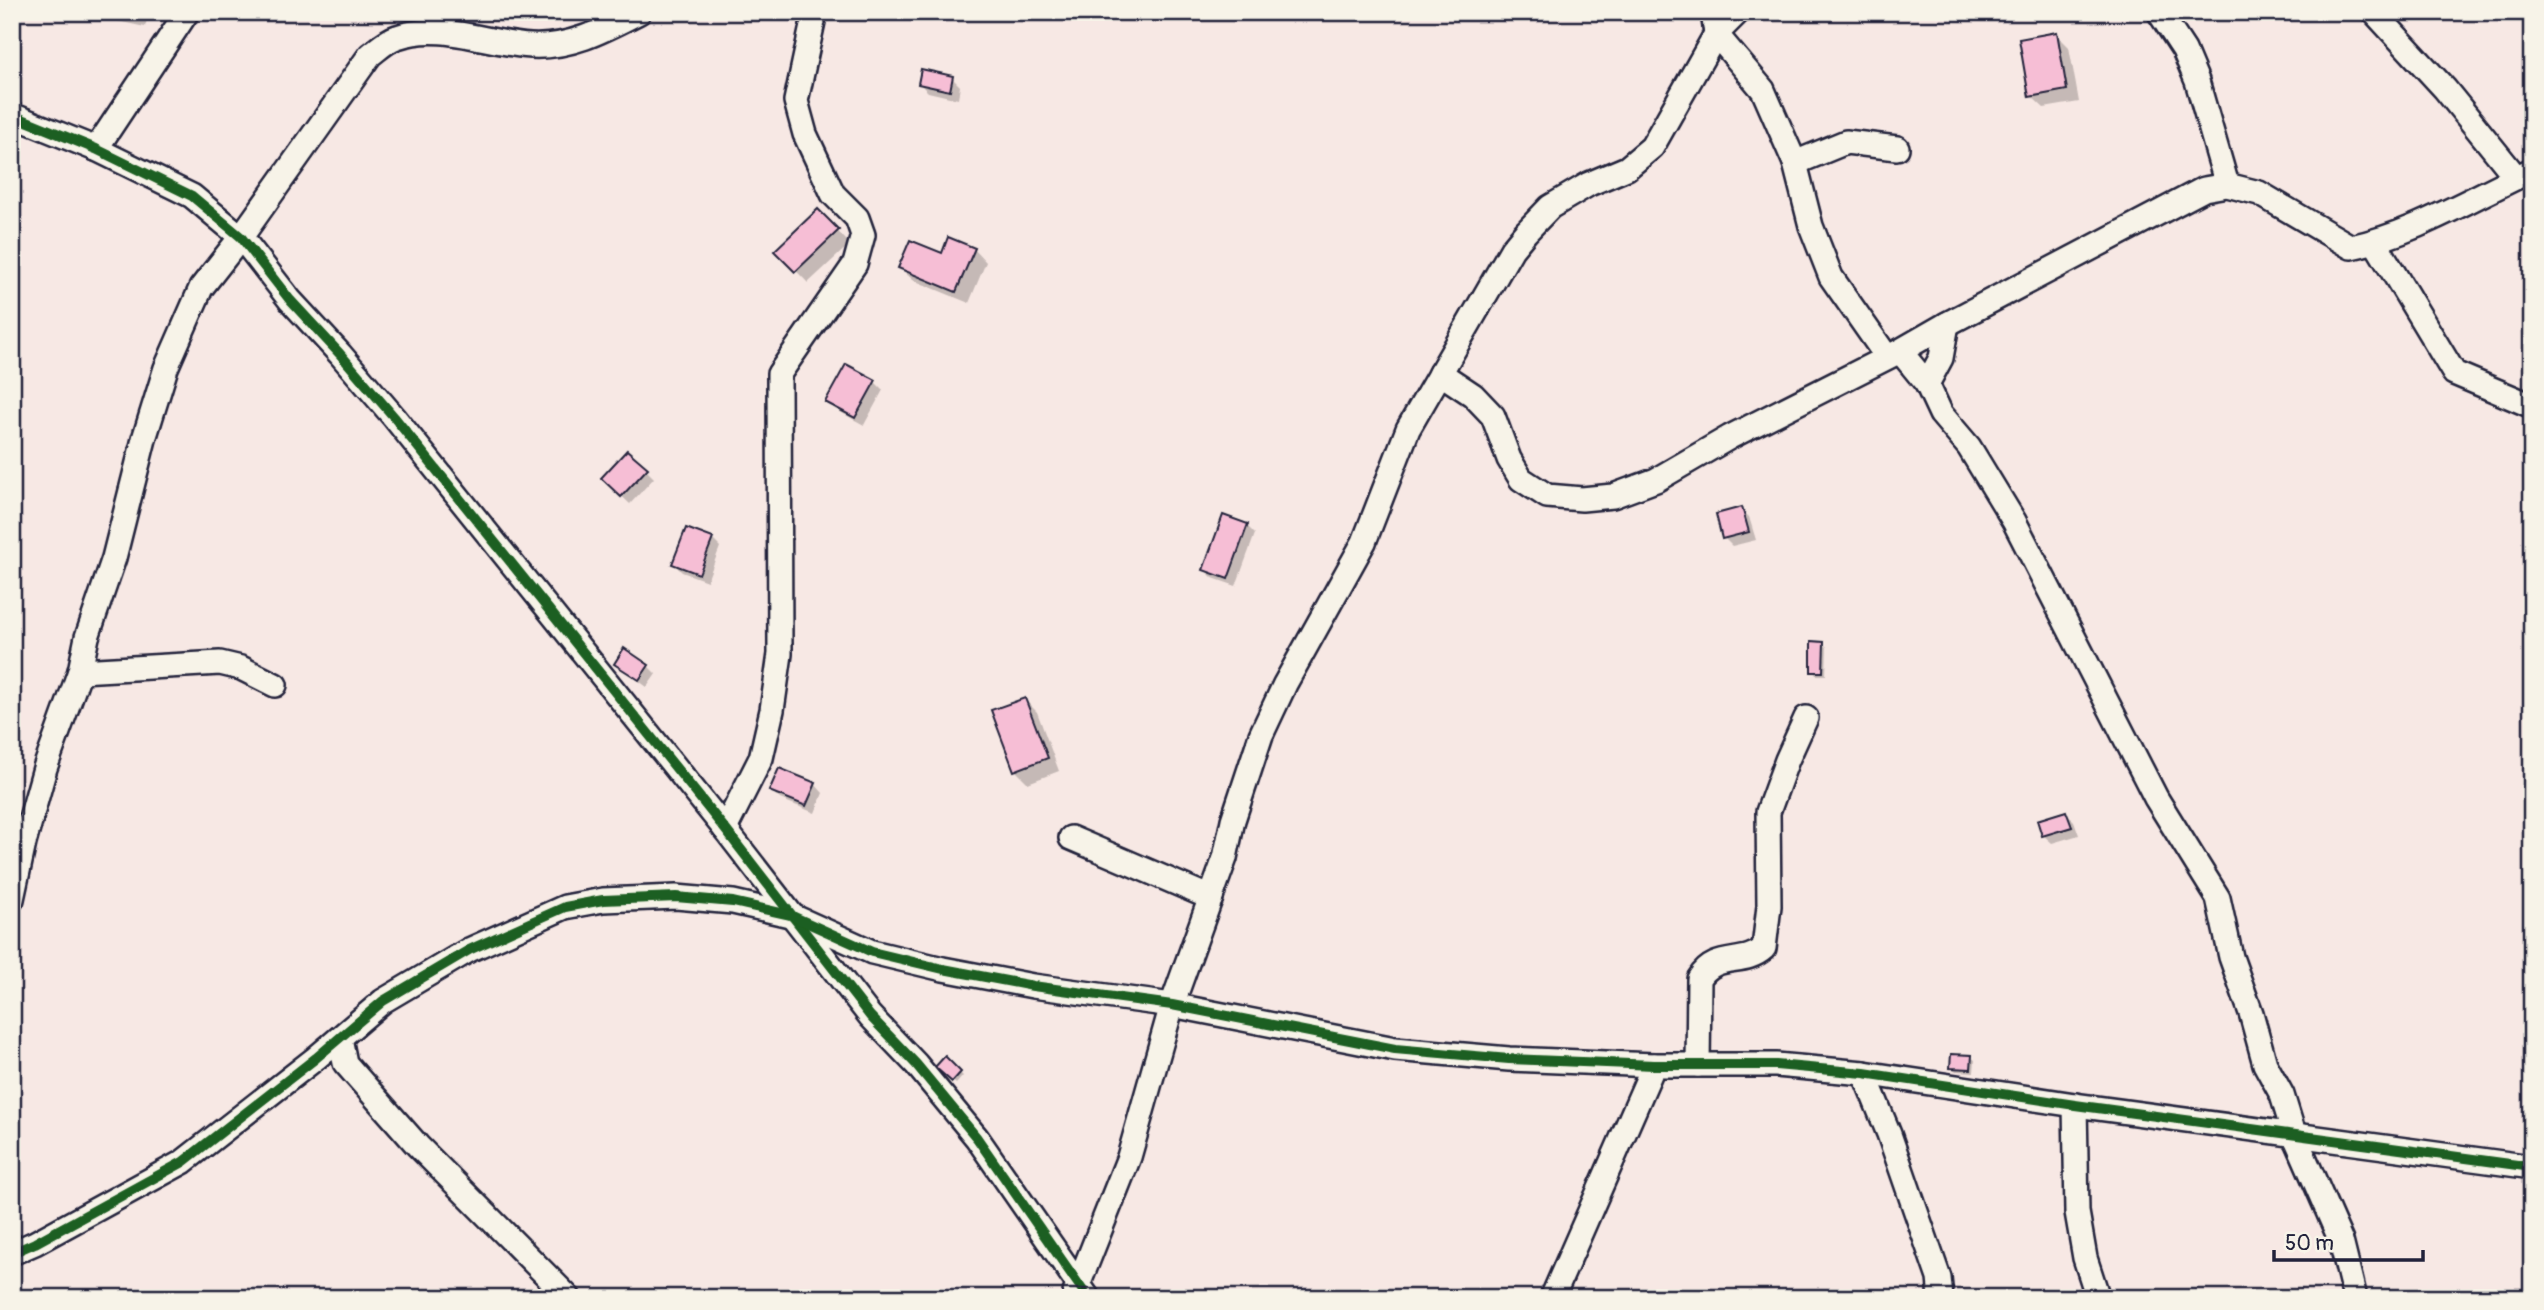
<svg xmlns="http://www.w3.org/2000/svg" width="2544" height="1310" viewBox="0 0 2544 1310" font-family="Pangolin,sans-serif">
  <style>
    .shadow { fill: #0003 }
    .building { fill: #f6bed5; stroke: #22223b; stroke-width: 2 }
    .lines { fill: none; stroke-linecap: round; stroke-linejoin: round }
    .street-casing { stroke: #22223b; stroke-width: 28 }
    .street { stroke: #f7f3e8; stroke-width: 23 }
    .cycleway-casing { stroke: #f7f3e8; stroke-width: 15 }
    .cycleway { stroke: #1b5e20; stroke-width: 10 }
  </style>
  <rect width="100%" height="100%" fill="#f7e8e4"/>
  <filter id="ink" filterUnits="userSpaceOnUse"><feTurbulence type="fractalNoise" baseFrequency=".0143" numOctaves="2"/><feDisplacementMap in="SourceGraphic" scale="14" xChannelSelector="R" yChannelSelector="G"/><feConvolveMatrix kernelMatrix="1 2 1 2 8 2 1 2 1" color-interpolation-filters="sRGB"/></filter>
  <g filter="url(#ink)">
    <!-- shadow -->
    <g class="shadow">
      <polygon points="102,12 149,12 145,27 108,19"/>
      <polygon points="2056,34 2069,47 2079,102 2044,108 2031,96"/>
      <polygon points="952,78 960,86 958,99 928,92 920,84"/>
      <polygon points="818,211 850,244 808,283 777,251"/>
      <polygon points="974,249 986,262 969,303 913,280 900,268"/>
      <polygon points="875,382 883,390 864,425 835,409 827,401"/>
      <polygon points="646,470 654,478 630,504 611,486"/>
      <polygon points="1741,509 1749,517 1756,540 1732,546 1724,538"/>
      <polygon points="1247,526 1255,534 1236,586 1213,578 1205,570"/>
      <polygon points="712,539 720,547 707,581 682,572 674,564"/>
      <polygon points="1823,643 1827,647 1826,675 1816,675 1813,671"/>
      <polygon points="616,664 648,666 656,674 647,687"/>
      <polygon points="1025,700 1037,712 1059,771 1028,783 1015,770"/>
      <polygon points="815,784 823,793 815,813 780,799 771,791"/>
      <polygon points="2066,813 2074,821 2079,835 2052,843 2043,835"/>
      <polygon points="1971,1057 1975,1060 1974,1072 1956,1071 1952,1068"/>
      <polygon points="945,1059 963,1076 956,1084 938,1067"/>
    </g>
    <!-- building -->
    <g class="building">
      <polygon points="104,12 139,12 137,20"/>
      <polygon points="2057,32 2067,90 2029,97 2019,39"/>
      <polygon points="921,69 953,76 950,91 918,84"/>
      <polygon points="818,209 839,230 795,272 774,251"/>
      <polygon points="948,237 975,248 956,292 898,268 910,240 942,253"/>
      <polygon points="846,364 876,380 855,418 825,402"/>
      <polygon points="627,450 648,468 621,497 601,478"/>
      <polygon points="1742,507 1749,532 1722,539 1716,514"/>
      <polygon points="1223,515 1248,524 1228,579 1203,570"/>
      <polygon points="686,528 713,538 699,574 672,564"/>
      <polygon points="1811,641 1824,642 1823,672 1811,672"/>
      <polygon points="624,648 649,665 639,680 614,664"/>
      <polygon points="1025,698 1048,758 1014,771 991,710"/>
      <polygon points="779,768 816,783 806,806 769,791"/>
      <polygon points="2066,811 2072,827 2042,836 2037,820"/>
      <polygon points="1951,1054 1972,1055 1971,1069 1950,1068"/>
      <polygon points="945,1056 961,1072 952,1082 935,1067"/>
    </g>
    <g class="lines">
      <!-- street casing -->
      <g class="street-casing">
        <g id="street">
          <polyline points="1713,12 1716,34 1763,90 1795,163 1811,226 1831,277 1887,357"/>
          <polyline points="2159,12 2184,50 2197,81 2227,185"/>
          <polyline points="2374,12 2445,89 2516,177"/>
          <polyline points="12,115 96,149 192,196 241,237 290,300 340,354 394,417 725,829 870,1016 916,1064 977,1138 1088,1298"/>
          <polyline points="96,149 187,12"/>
          <polyline points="1795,163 1846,142 1897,148"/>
          <polyline points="2375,242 2454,373 2532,406"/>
          <polyline points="1900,351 1927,384 1941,414 1969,447 2014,521 2156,798 2218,898 2231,957 2251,1013 2265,1064 2282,1095 2294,1134 2341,1241 2355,1298"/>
          <path d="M1440,373L1473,395L1493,416L1509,459L1521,479L1547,496L1582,499L1613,496L1656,480L1730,437L1900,351L1947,324L2204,189L2227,185L2259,193L2351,247C2414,234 2473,197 2532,170"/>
          <polyline points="1927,384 1941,358 1947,324"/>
          <polyline points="80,671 220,663 241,668 275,685"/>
          <polyline points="725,829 761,758 772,710 780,654 779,374 855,264 863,235 857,218 833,194 805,134 796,101 815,12"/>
          <polyline points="1071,838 1211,898"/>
          <path d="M12,899L24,843L45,768L80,671L87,637L114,558L144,439L166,368L201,288L241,237L370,55C378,49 387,40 397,37C441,21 487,44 531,46C571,48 604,30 639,12"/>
          <polyline points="340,1038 345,1063 418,1146 569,1298"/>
          <path d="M1698,1065L1699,979C1716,951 1743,967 1764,948L1769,906L1768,812L1787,760L1806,718"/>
          <polyline points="1864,1073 1889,1134 1939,1278 1941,1298"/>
          <polyline points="2075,1105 2077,1212 2085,1258 2098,1298"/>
          <polyline points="12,1253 35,1243 183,1162 316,1058 383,1001 469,950 565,907 603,900 676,897 733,902 790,915 872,952 943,969 1033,986 1172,1005 1395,1049 1509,1059 1654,1065 1776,1065 1864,1073 2075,1105 2532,1167"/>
          <polyline points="1075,1293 1129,1157 1172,1005 1225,858 1233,820 1261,735 1285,684 1364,542 1408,429 1512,249 1526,232 1550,207 1589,184 1627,168 1652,147 1716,34 1738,12"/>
          <polyline points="1552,1298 1654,1065"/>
        </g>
      </g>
      <!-- street -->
      <use href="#street" class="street"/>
      <!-- cycleway casing -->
      <g class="cycleway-casing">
        <g id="cycleway">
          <polyline points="12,115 96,149 192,196 241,237 290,300 340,354 394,417 725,829 870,1016 916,1064 977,1138 1088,1298"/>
          <polyline points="12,1253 35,1243 183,1162 316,1058 383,1001 469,950 565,907 603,900 676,897 733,902 790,915 872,952 943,969 1033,986 1172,1005 1395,1049 1509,1059 1654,1065 1776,1065 1864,1073 2075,1105 2532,1167"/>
        </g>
      </g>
      <!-- cycleway -->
      <use href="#cycleway" class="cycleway"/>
    </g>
  </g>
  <!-- margin -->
  <rect width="2544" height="1310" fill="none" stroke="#f7f3e8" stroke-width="42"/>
  <rect x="21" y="21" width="2502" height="1268" fill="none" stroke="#22223b" stroke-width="2.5" filter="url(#ink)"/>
  <!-- scale -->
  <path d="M2274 1250v10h149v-10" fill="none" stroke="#22223b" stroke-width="3.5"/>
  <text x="2285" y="1250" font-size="21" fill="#22223b" stroke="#f7f3e8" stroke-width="5" paint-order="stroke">50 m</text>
</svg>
